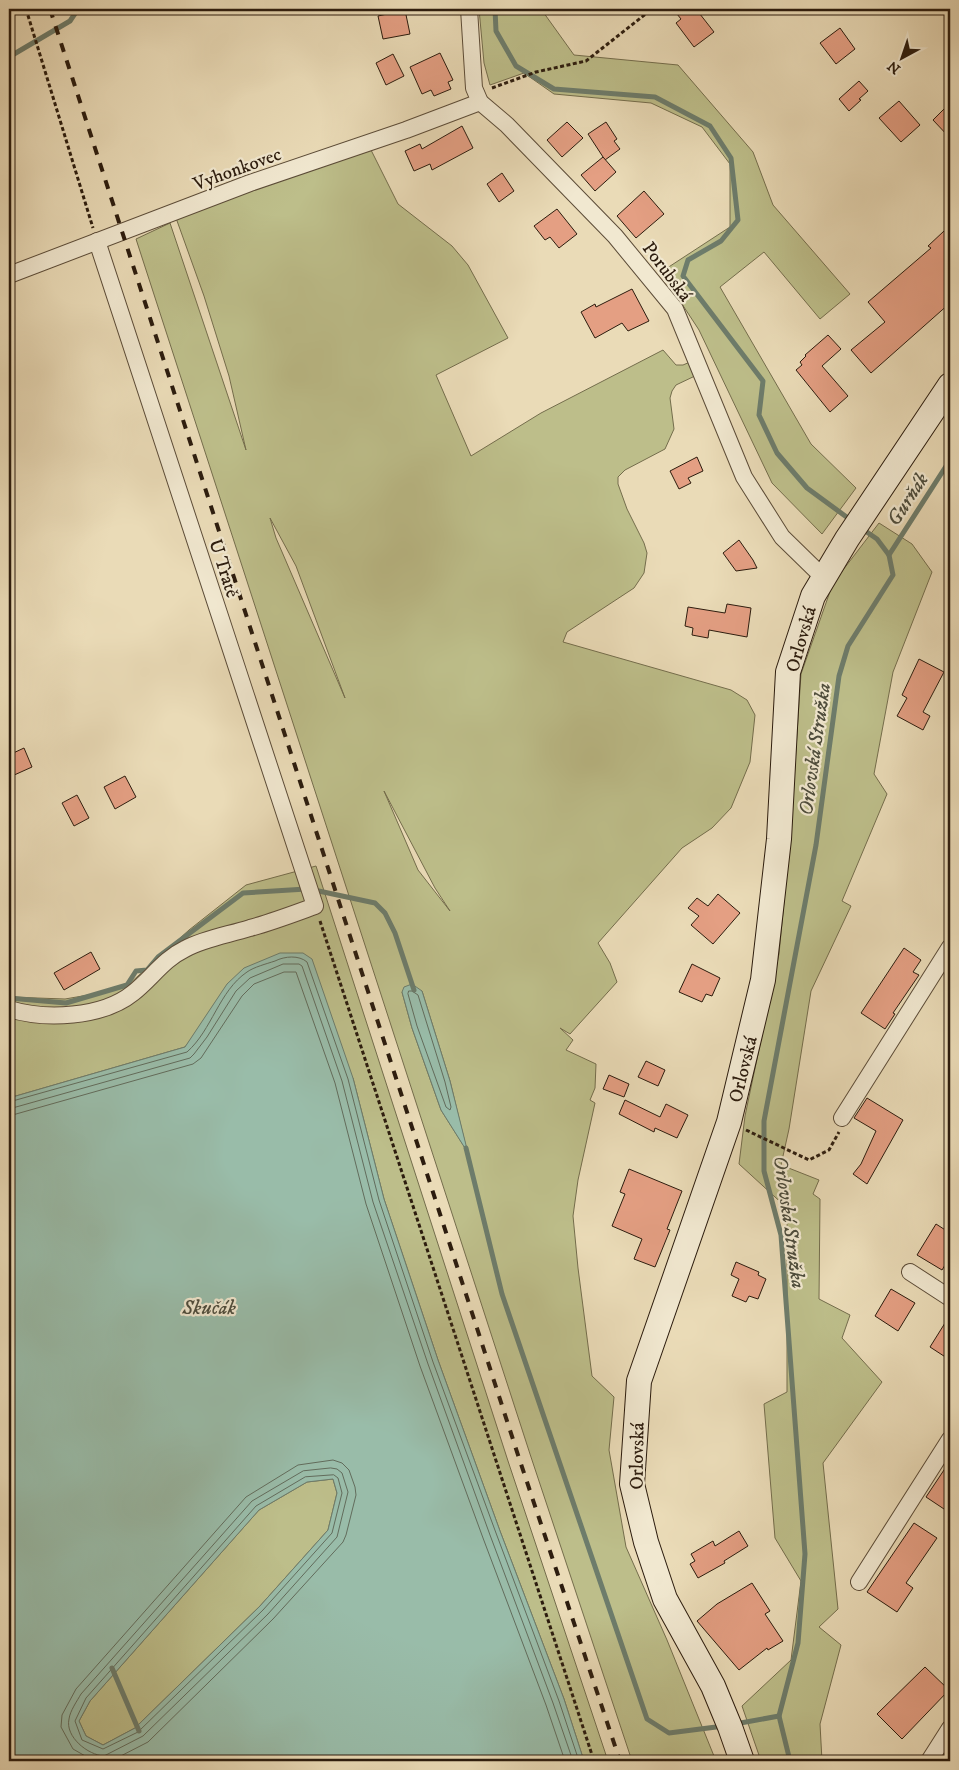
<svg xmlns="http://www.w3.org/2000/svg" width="959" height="1770" viewBox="0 0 959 1770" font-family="'IM FELL DW Pica',serif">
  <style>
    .green { fill: #bdbe8a; stroke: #746d4c; fill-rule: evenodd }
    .water { fill: #99bca9; stroke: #6d7c6b; fill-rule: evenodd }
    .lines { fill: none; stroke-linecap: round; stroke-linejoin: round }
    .shore { stroke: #626c5c; stroke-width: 1 }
    .stream { stroke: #6d7c6b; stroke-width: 5 }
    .building { fill: #e49f83; stroke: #2c1c0e }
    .minor-casing { stroke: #5c4c38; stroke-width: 18 }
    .secondary-casing { stroke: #2c1c0e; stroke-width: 26 }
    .path { stroke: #2c1c0e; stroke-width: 3; stroke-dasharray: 4 2.5; stroke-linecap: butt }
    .minor { stroke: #f1e8d0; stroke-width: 16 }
    .secondary { stroke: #f1e8d0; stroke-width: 24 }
    .rail { stroke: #2c1c0e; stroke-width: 4; stroke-dasharray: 9 9; stroke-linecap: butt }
    .labels { text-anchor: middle; stroke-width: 4.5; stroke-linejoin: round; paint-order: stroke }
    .street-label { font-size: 19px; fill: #2c1c0e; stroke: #f1e8d0 }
    .water-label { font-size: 20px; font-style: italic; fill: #4d4c3c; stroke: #f1e8d0 }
  </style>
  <rect width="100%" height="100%" fill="#eadbb7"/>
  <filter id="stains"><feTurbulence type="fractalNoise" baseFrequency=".004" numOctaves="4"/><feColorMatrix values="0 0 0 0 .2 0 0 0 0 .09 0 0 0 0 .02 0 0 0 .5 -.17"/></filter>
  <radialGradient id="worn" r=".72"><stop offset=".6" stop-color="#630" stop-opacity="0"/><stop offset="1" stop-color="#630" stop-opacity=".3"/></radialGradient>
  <!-- green -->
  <g class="green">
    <polygon points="479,9 541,9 574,55 678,65 753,152 773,205 850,294 820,319 764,252 720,287 811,444 856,488 822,534 772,483 699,330 661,272 730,227 730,164 702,127 651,103 554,94 524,73 490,85 484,63"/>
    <path d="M371,150L398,204L452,246L468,265L508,338L436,375L471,456L541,413L663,350L676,365H683L690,362L697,375L676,385L672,391L670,398L674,429L665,449L625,470L618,477V484L627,509L644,543L647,553L644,573L634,588L567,632L563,642L731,690L747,700L755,715L750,762L731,808L712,828L682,848L598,943L610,963L617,982L570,1034L560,1028L573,1040L566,1050L596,1064L595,1088L590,1100L595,1103L578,1180L573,1216L578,1268L592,1376L614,1397L609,1450L626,1547L667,1640L716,1761H632L530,1454L136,239L170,223L246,450L229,376L204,296L176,218L319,166ZM270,518L296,566L345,698L276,538ZM384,791L435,888L450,911L418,870ZM422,991L450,1081L467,1151L441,1110L412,1028L402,992Z"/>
    <polygon points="879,523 912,544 932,572 893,672 874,774 887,794 842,901 851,906 811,991 789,1129 781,1165 819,1180 813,1194 820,1199 819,1299 850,1315 842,1338 882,1382 823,1463 838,1609 819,1627 841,1645 820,1724 822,1761 761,1761 742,1706 791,1660 801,1581 775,1538 764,1404 787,1392 787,1208 739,1164 745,1116 779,954 790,839 801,674 833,583"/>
    <polygon points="316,866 508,1461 608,1761 584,1761 564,1699 500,1531 438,1360 384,1199 353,1078 198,1030 185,1047 9,1098 9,997 65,999 94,994 128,985 189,930 246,885"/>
    <polygon points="333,1479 337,1493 328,1530 260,1606 135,1728 103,1745 86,1736 79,1721 90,1701 259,1510 307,1482"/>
  </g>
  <!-- water -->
  <g class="water">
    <path d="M280,953H303L312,959L353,1078L384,1199L438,1360L500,1531L564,1699L584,1761H9V1098L185,1047L227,984L244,968ZM333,1479L337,1493L328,1530L260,1606L135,1728L103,1745L86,1736L79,1721L90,1701L259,1510L307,1482Z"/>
    <polygon points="412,984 422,991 450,1081 468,1153 441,1110 412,1028 402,992 404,987"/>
  </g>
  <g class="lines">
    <!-- shore -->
    <g class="shore">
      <polygon points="409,991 412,991 418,995 445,1082 451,1107 450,1110 446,1107 417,1026 408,994"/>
      <path d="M9,1102L187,1052C212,1030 219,991 247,972C254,967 266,964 275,961C285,956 299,955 307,962L348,1079L379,1200L433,1362L496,1533L559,1701L579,1761"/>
      <polyline points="9,1109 190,1058 194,1054 207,1037 236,991 250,978 283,964 299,964 302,966 342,1081 373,1202 428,1364 490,1535 553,1703 573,1761"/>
      <polyline points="9,1116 193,1064 201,1058 242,996 254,984 284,972 296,972 335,1083 366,1204 420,1366 483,1538 546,1705 565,1761"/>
      <path d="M331,1468L337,1469L342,1473L348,1492L337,1537L268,1614L143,1736L104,1756C88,1755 65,1737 69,1719C70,1711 77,1701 81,1694L252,1501L303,1471Z"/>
      <polygon points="334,1475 338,1478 342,1493 332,1533 263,1610 138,1732 103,1749 82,1740 75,1721 86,1698 256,1506 305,1477"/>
      <polyline points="94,1761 73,1749 61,1727 62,1715 76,1689 246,1497 298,1465 333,1460 342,1463 349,1470 355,1487 356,1495 346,1535 343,1542 273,1619 148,1742 111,1761"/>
    </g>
    <!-- stream -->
    <g class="stream">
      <polyline points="495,9 496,31 516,66 554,89 655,97 710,126 731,158 738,220 721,241 688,260 683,276 763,381 759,415 777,453 807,488 852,521"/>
      <polyline points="9,57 70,21 78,9"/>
      <polyline points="889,555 950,460"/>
      <polyline points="314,890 375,903 385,913 395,933 414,990"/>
      <polyline points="9,998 66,1003 127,985 136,971 147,970 158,957 243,893 306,889"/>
      <polyline points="466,1148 502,1294 647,1719 669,1733 724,1726"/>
      <polyline points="112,1668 139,1731"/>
      <polyline points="735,1724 779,1716"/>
      <polyline points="790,1761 779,1716 798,1643 805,1554 781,1235 764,1171 764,1121 816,845 839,676 848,646 893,575 889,555 877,539 861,528"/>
    </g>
  </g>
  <!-- building -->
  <g class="building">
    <polygon points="684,9 696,9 714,32 694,47 676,23 681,19 677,14"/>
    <polygon points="405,10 410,34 383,39 378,16"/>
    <polygon points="840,28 855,49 836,64 820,43"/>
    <polygon points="440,53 453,80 448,82 451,89 434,96 431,90 422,94 410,67"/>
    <polygon points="393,54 404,76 386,85 376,63"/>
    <polygon points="859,81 868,91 859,99 861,100 849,111 839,99"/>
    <polygon points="899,101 920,125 901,142 879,118"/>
    <polygon points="950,103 950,138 933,120"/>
    <polygon points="567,122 583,138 562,157 547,140"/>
    <polygon points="606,122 617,139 614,141 620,149 605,160 588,134"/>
    <polygon points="462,126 473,148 432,170 430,164 414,171 405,151 420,144 422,149"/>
    <polygon points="603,157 616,172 595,191 581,175"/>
    <polygon points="502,173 514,191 499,202 487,184"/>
    <polygon points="644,191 664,214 636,238 617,216"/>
    <polygon points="557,209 577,234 559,248 550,237 545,240 534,226"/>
    <polygon points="944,231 950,237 950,303 871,373 851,350 885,322 868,302 931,248 928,246"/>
    <polygon points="632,289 649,321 628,331 622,323 595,338 581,312 595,304 596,307"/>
    <polygon points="828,335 841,349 822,366 848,396 830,412 796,370 802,365 800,362 806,356 805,355"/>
    <polygon points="697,457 703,471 688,478 691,483 679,489 670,471"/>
    <polygon points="739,540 753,560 757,568 736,571 723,553"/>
    <polygon points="727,604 751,608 747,637 709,630 708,638 692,635 693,628 685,626 688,607 725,613"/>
    <polygon points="919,659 944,672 923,712 930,716 923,730 897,716 907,698 902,695"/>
    <polygon points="24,748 32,767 12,776 9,769 9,755"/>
    <polygon points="125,776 136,797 115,809 104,787"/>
    <polygon points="77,795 89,818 74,826 62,803"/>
    <polygon points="718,894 740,913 713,944 691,925 699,916 688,908 697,898 708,906"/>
    <polygon points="904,948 921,960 913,972 919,975 893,1013 895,1014 885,1029 861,1013"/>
    <polygon points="91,952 100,969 64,990 54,973"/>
    <polygon points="692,964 720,978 712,996 706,994 702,1002 679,992"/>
    <polygon points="646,1061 665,1070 658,1086 638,1077"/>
    <polygon points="609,1075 629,1084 624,1097 603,1089"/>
    <polygon points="867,1098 903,1120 867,1184 853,1174 861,1164 876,1131 854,1118"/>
    <polygon points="625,1100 660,1117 666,1104 688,1115 677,1138 655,1128 654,1132 619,1114"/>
    <polygon points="629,1169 682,1191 667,1229 670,1230 655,1267 634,1259 642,1239 612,1226 625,1194 620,1192"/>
    <polygon points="936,1224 950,1233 950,1257 942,1270 917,1255"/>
    <polygon points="736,1262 759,1272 758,1275 766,1279 758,1299 749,1296 746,1302 732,1296 739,1279 731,1275"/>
    <polygon points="891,1289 915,1303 898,1331 875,1316"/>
    <polygon points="950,1315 950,1360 930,1347"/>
    <polygon points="950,1461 950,1513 926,1497"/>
    <polygon points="914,1523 937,1538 906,1583 913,1588 897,1612 867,1592"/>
    <polygon points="739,1531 748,1546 724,1561 725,1563 698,1578 690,1564 695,1561 691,1554 713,1541 715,1546"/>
    <polygon points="752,1583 770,1611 765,1614 783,1641 768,1650 767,1648 739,1670 697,1621 717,1604"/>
    <polygon points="925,1667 949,1690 902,1739 877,1714"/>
  </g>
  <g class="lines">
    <!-- minor casing -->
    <g class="minor-casing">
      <g id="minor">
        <polyline points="469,9 474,88 480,102 507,125 615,236 675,309 744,477 782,537 824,578"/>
        <polyline points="9,275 250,183 406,130 480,102"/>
        <path d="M9,1009C45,1020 102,1018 133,993C151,979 164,959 185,949C205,938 228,935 250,928C272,922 293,914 315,906L97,241"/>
        <polyline points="842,1118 950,947"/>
        <polyline points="910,1272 950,1298"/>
        <polyline points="859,1582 950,1439"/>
        <polyline points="929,1761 950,1728"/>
      </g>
    </g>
    <!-- secondary casing -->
    <g class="secondary-casing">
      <polyline id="secondary" points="742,1761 730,1727 713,1686 665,1599 646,1542 632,1484 639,1381 729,1122 763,980 779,839 788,672 813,596 847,539 950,385"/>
    </g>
    <!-- path -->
    <g class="path">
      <polyline points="26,9 93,228"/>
      <polyline points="492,88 536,72 586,61 652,9"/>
      <polyline points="320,921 594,1761"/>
      <polyline points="746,1130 809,1160 829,1150 839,1132"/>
    </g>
    <!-- minor -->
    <use href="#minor" class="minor"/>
    <!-- secondary -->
    <use href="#secondary" class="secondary"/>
    <!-- rail -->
    <polyline class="rail" points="50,9 519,1458 620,1761"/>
  </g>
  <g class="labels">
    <!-- street labels -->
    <g class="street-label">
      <text transform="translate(237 168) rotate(-20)" y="7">Vyhonkovec</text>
      <text transform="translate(668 271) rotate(53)" y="7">Porubská</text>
      <text transform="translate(225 568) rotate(72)" y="7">U Tratě</text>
      <text transform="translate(800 639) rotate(-74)" y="7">Orlovská</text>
      <text transform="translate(742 1069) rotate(-76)" y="7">Orlovská</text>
      <text transform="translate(636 1456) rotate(-89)" y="7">Orlovská</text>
    </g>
    <!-- water labels -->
    <g class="water-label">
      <text transform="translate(907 499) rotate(-57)" y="7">Gurňák</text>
      <text transform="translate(814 749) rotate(-82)" y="7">Orlovská Stružka</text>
      <text transform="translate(790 1222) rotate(82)" y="7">Orlovská Stružka</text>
      <text x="209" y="1314">Skučák</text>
    </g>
  </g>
  <!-- margin -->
  <rect width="959" height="1770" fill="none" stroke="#eadbb7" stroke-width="30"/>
  <rect x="10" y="10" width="939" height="1750" fill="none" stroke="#2c1c0e" stroke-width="2.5"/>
  <rect x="15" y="15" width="929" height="1740" fill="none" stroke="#2c1c0e"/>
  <!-- north arrow -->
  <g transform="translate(902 58) rotate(220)" stroke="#f1e8d0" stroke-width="4" paint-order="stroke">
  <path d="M0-4L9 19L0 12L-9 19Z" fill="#2c1c0e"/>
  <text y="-8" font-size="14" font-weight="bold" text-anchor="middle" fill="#2c1c0e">N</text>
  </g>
  <rect width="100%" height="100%" filter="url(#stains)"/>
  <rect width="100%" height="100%" fill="url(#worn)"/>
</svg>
